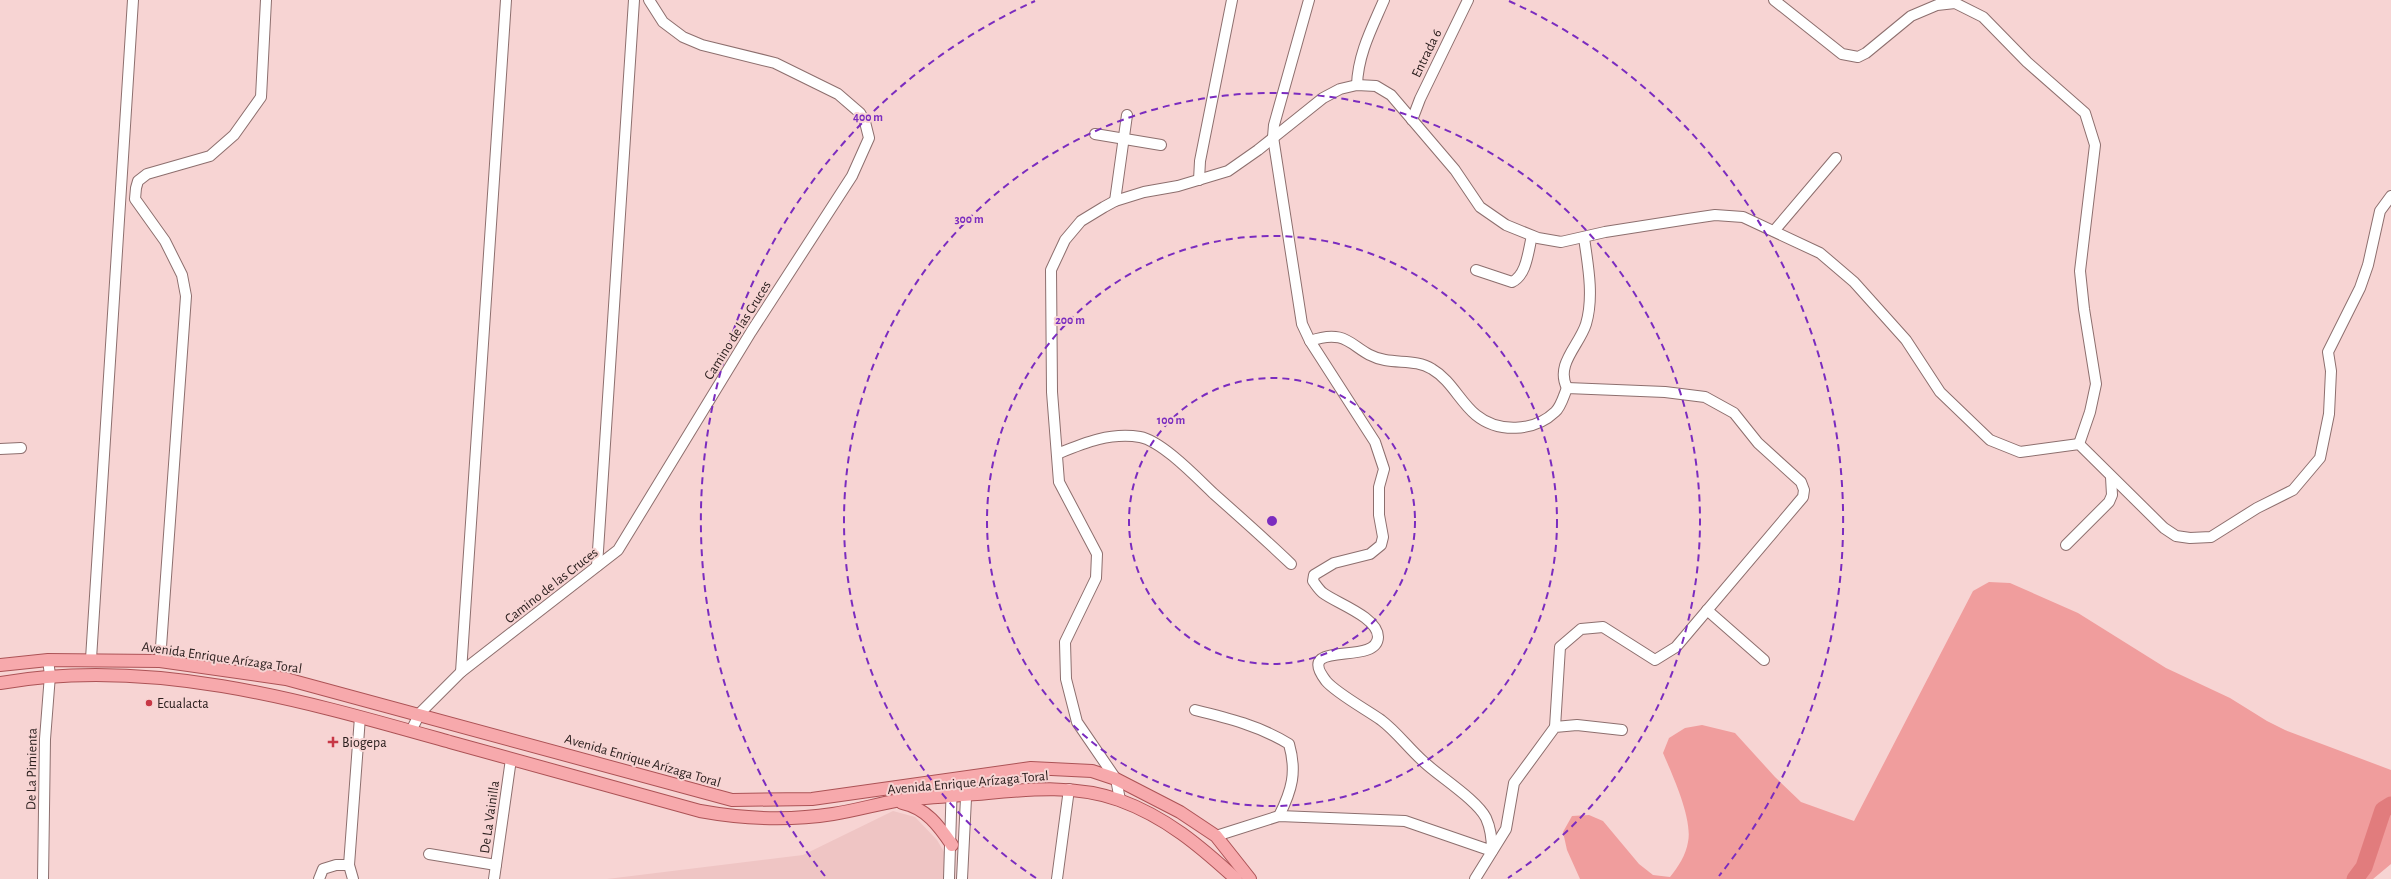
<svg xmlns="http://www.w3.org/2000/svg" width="2391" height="879" viewBox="0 0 2391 879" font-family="'Alegreya Sans',sans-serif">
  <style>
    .built { fill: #efc5c4 }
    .green { fill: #f09d9d }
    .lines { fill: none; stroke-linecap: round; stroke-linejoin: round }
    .river { stroke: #e17c7d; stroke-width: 17 }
    .minor-casing { stroke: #8d6f6e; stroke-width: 12 }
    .major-casing { stroke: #ac5356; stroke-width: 14 }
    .minor { stroke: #fff; stroke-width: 10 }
    .major { stroke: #f7a9ac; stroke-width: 12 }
    .ring { fill: none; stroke: #7b2cbf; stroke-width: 2; stroke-dasharray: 7 5 }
    .poi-dot { fill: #c73745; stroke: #f7d4d3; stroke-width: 1.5 }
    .labels { text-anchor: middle; stroke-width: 4; stroke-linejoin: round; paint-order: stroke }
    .street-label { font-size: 14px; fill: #2c201f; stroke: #f7d4d3 }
    .poi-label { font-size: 14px; fill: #2c201f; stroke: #f7d4d3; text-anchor: start }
    .centre { fill: #7b2cbf; stroke: #f7d4d3; stroke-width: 2 }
    .ring-label { font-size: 12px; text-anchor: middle; font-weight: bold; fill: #7b2cbf; stroke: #f7d4d3; stroke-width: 4; stroke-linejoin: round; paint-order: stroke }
  </style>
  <rect width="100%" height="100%" fill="#f7d4d3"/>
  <!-- built -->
  <polygon class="built" points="893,811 915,817 937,840 947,857 946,879 607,879 803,855"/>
  <!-- green -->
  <path class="green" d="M1989,582L2010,583L2078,613L2166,668L2230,698L2267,721L2285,730L2391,770V864L2373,879H1580L1567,850L1563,832L1572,816L1589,815L1603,821L1639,864L1653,875L1670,877C1678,867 1686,855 1688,842C1693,819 1672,774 1663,753L1669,738L1685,728L1702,725L1735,733L1775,777L1801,802L1854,821L1973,591Z"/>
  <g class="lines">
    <!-- river -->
    <polyline class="river" points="2355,879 2364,867 2383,810 2391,805"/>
    <!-- minor casing -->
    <g class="minor-casing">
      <g id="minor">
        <polyline points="1774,0 1842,54 1858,57 1866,53 1911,16 1937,5 1955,3 1983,17 2027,62 2085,113 2095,145 2080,271 2084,309 2096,384 2090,412 2079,444"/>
        <path d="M1357,85C1358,54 1372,28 1384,0"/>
        <polyline points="1412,120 1420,99 1468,0"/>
        <polyline points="1095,134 1161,145"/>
        <polyline points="1199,180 1200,161 1232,0"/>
        <polyline points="1115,201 1127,115"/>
        <polyline points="1774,231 1836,158"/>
        <path d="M1476,270L1512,282C1527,275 1528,251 1532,236"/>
        <path d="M1310,341C1352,326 1352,354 1385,360C1401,363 1418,360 1432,369C1451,380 1460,402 1476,415C1498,433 1534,432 1555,412C1561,407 1564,395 1567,388L1665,392L1705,397L1734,413L1758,443L1801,482L1804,490L1803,497L1676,647L1655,660L1603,627L1581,629L1560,647L1555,727"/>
        <path d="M1567,388C1555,364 1579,346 1586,324C1594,297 1588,265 1584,238"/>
        <polyline points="0,449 21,448"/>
        <path d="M1057,454C1084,443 1110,432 1140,437C1162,441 1197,478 1214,494C1240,517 1266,540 1291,564"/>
        <polyline points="2066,545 2109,502 2112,495 2111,477"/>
        <polyline points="597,566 634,0"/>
        <polyline points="1707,610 1764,660"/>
        <polyline points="91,659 133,0"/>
        <polyline points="160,661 186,296 182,275 165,241 135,199 136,188 138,181 147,174 210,156 234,135 261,97 266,0"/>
        <polyline points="461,672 506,0"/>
        <path d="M1195,710C1228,718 1260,726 1289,744C1297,772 1292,790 1279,816"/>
        <polyline points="411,731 420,713 461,672 618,550 751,332 852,176 869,138 865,122 860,113 838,94 775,63 702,45 683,37 663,22 649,0"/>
        <polyline points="1120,800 1116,779 1077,722 1066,679 1065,642 1096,578 1097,554 1059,482 1052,392 1051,270 1065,240 1081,221 1104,207 1115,201 1144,192 1178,186 1228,171 1258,150 1323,98 1340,89 1357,85 1376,86 1391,95 1455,170 1480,207 1506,225 1538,238 1561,242 1605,232 1688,219 1715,215 1743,217 1820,253 1854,282 1906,340 1940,392 1990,440 2020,452 2079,444 2164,528 2176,536 2190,538 2211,537 2257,508 2293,490 2320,458 2329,414 2331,371 2328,352 2360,288 2368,265 2380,211 2391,196"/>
        <path d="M1216,836L1279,816L1405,821L1492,851C1492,840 1491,829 1486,818C1477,800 1440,777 1424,762C1409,749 1397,732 1381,720C1367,710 1336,693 1326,681C1293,638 1377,667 1378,637C1378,617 1336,603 1323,593C1319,590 1316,585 1313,581L1314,575L1334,563L1370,554L1381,545L1383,537L1379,515V487L1384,469L1375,442L1310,341L1302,324L1273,137L1274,125L1309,0"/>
        <polyline points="429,854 496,865"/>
        <polyline points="43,879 45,739 50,675 48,660"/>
        <polyline points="319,879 323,869 336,865 349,865"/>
        <polyline points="353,879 349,865 360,717"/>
        <polyline points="494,879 511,759"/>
        <polyline points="949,879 952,780"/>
        <polyline points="962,879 967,778"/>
        <polyline points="1057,879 1069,789"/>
        <polyline points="1475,879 1506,829 1514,783 1555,727 1577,725 1622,730"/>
      </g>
    </g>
    <!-- major casing -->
    <g class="major-casing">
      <g id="major">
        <polyline points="0,665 48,660 160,661 286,679 732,800 812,799 1031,768 1092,771 1116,779 1180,812 1216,836 1250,879"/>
        <path d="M0,683C152,656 305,701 450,742C533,765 617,788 700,811C744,819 788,821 833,814C853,811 874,805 895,801C925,797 957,796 988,793C1032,789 1077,785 1119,800C1166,817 1200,846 1236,879"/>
        <path d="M902,803C926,808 939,826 952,845"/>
      </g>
    </g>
    <!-- minor -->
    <use href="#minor" class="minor"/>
    <!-- major -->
    <use href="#major" class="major"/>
  </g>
  <!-- distance rings -->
  <g class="ring">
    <circle cx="1272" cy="521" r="143"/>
    <circle cx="1272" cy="521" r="285"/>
    <path d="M1036 878A428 428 0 1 1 1508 878"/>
    <path d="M825 876A571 571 0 0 1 1035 1M1509 1A571 571 0 0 1 1719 876"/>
  </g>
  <!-- markers -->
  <g class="poi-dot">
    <circle cx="149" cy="703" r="4"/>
    <path d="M331 736h4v4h4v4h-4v4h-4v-4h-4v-4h4z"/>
  </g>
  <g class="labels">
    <!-- street labels -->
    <g class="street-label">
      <text transform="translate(1426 53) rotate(-64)" y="5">Entrada 6</text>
      <text transform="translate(737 330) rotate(-58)" y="5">Camino de las Cruces</text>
      <text transform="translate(551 585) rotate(-38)" y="5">Camino de las Cruces</text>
      <text transform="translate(222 657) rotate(8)" y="5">Avenida Enrique Arízaga Toral</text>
      <text transform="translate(643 760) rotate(16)" y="5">Avenida Enrique Arízaga Toral</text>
      <text transform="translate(31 769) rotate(-89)" y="5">De La Pimienta</text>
      <text transform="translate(968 782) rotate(-5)" y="5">Avenida Enrique Arízaga Toral</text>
      <text transform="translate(489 817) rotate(-82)" y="5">De La Vainilla</text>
    </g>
    <!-- poi labels -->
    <g class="poi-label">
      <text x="157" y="708">Ecualacta</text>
      <text x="342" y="747">Biogepa</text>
    </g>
  </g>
  <circle cx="1272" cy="521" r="6" class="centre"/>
  <g class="ring-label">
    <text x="868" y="121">400 m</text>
    <text x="969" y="223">300 m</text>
    <text x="1070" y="324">200 m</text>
    <text x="1171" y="424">100 m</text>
  </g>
</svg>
